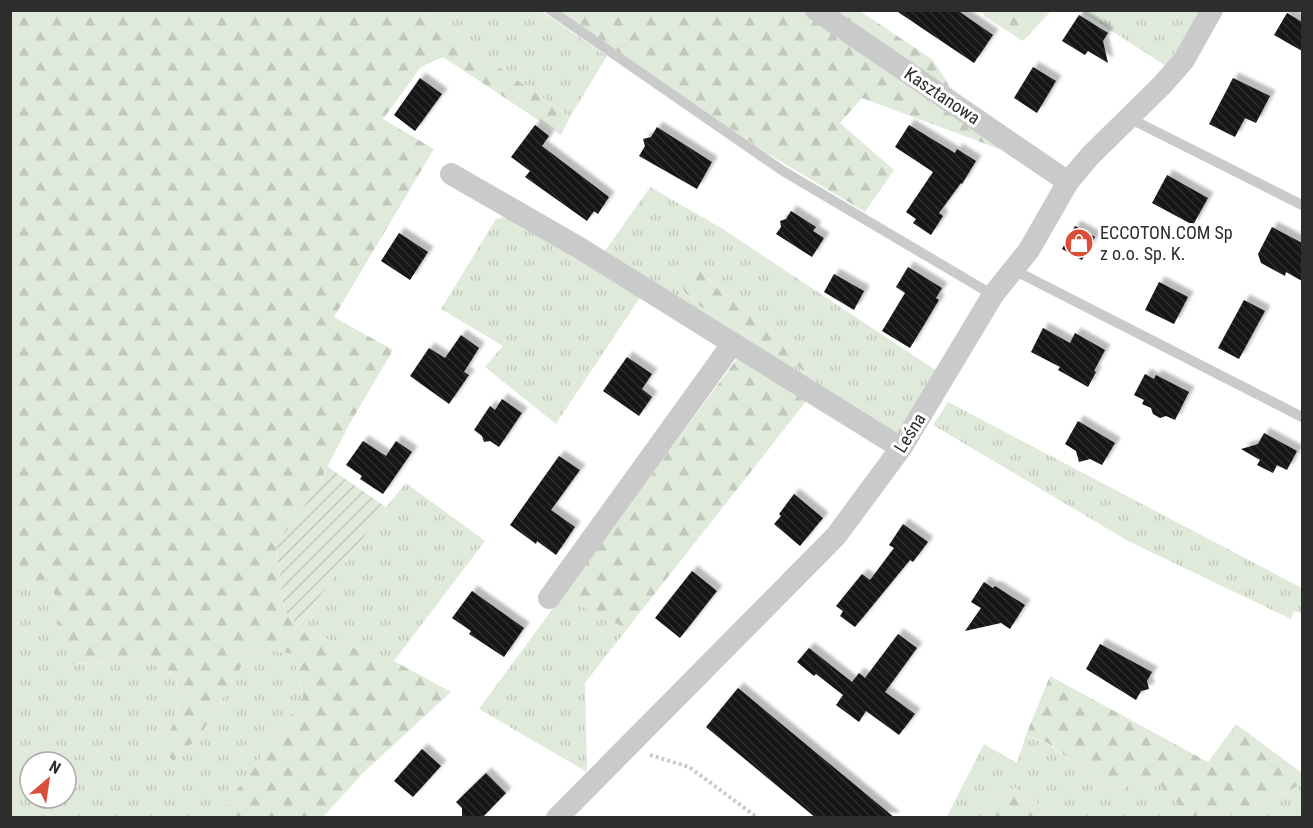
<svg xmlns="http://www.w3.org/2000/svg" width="1313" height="828" viewBox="0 0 1313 828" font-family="'Roboto Condensed',sans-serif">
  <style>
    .grass { fill: url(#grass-tufts); fill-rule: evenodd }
    .forest { fill: url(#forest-firs) }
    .garden { fill: url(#garden-furrows) }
    .building { fill: url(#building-back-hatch); filter: url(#shadow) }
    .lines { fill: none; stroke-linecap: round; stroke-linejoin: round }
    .path { stroke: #cacaca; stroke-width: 4; stroke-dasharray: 3 3; stroke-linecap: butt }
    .service { stroke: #cacaca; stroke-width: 10 }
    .minor { stroke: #cacaca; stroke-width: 22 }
    .labels { text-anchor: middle; stroke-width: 6; stroke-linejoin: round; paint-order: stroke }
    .street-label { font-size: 18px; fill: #2d2d2d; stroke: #fff }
    .poi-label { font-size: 18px; fill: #2d2d2d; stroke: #fff; text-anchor: start }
  </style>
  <defs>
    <pattern id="grass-tufts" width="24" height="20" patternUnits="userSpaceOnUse" patternTransform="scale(1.5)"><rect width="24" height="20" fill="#e0eadb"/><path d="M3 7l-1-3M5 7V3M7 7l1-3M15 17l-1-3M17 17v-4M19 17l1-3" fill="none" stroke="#c0c9bc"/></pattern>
    <pattern id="forest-firs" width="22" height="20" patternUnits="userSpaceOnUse" patternTransform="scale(1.5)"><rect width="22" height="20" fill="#e0eadb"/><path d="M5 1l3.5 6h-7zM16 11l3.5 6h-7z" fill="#c0c9bc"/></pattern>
    <pattern id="garden-furrows" width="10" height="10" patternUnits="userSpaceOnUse" patternTransform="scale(1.5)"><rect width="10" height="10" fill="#e0eadb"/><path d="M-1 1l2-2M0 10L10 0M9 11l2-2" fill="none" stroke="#c0c9bc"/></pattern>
    <pattern id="building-back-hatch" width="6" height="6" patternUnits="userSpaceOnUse" patternTransform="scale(1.5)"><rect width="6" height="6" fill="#141414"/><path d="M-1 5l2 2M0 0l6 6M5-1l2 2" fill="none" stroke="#2e2e2e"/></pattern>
    <filter id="shadow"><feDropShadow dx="5.5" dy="-5.5" stdDeviation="1.5" flood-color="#0004"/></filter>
  </defs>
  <rect width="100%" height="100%" fill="#fff"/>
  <!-- grass -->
  <g class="grass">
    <polygon points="426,11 541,11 607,56 570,117 491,62 435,30"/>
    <polygon points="1081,11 1199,11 1182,44 1166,66"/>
    <path d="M650,187L723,229L937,371L897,433L605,251ZM696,265L714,286L810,362L808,373L701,307L685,293Z"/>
    <polygon points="508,216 641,296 556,424 485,367 503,346 441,309 496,219"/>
    <polygon points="948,402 1302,588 1302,614 1294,611 1291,619 1128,541 933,425"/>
    <polygon points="406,483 485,541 394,661 357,648 303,632 298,626 386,507"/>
    <path d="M49,578L57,602L59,628L75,664L149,660L176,677L178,715L163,747L200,736L253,647L293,654L303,697L253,769L216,817H11L10,591ZM30,762H66V798H30Z"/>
    <polygon points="562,596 627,629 585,683 587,772 479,709"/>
    <polygon points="1026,735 1045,742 1087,772 1124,794 1128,780 1152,777 1191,817 1264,803 1302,784 1302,817 1056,817 1015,788 994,795 983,817 946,818 984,744 1017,763"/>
  </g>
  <!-- forest -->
  <g class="forest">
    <polygon points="10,11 426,11 436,30 491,62 570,117 561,135 443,57 421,67 383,119 434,149 334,317 393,350 349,425 316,489 276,547 284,610 303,632 357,648 394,661 451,692 363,773 323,817 216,817 253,769 303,697 293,654 253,647 200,736 173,761 162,747 178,715 176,677 149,660 74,664 59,628 57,602 49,578 11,591"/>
    <polygon points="559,11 860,11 933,60 950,87 1003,129 1021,157 862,98 840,123 894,170 865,212 765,152"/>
    <polygon points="978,11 1051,11 1023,41 984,16 984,13 983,14"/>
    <polygon points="696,265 714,286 810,362 808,373 701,307 685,293 679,277"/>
    <polygon points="739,356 808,399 627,629 562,596"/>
    <polygon points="1050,676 1208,762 1236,724 1302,773 1302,784 1264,803 1191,817 1152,777 1128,780 1124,794 1087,772 1046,742 1026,735"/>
    <polygon points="1015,788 1056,817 983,817 994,795"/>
  </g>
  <!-- garden -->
  <polygon class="garden" points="328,467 386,507 298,626 284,610 276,546 316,489"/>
  <!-- building -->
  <g class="building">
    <polygon points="895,10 957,10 993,35 974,63"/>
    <polygon points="1287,13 1302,22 1302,51 1274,35"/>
    <polygon points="1079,15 1108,33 1103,41 1108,63 1088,51 1085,55 1062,41"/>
    <polygon points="1033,67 1056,81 1037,113 1014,98"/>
    <polygon points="420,78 442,94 415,131 394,115"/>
    <polygon points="1233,78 1270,96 1256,123 1245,118 1235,137 1209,124"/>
    <polygon points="535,125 549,136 542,146 609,197 598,214 594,211 587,221 525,177 530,171 511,157"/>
    <polygon points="909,125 955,153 957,149 976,161 962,184 961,183 939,213 943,216 931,235 913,223 916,219 906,212 933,172 895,147"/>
    <polygon points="657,127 712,162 697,189 639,156 645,146 643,139 651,137"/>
    <polygon points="1167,175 1208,198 1193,225 1152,203"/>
    <polygon points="791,211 816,227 813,231 824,238 812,257 776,234 781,227 780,221 786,219"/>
    <polygon points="1075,226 1095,237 1082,260 1062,249"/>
    <polygon points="1272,227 1302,243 1302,281 1286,272 1285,276 1261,263 1258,254"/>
    <polygon points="399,233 428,252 410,280 381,261"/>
    <polygon points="908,267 942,288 936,298 939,300 910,348 882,331 905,293 896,287"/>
    <polygon points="834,274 864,291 854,310 824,292"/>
    <polygon points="1159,282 1188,297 1174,324 1145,310"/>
    <polygon points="1244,300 1265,311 1239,359 1218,348"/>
    <polygon points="1043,328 1070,343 1075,333 1105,350 1094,371 1096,372 1088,387 1058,370 1060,367 1031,352"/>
    <polygon points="461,335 479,348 464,372 469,375 449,404 410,376 429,348 445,358"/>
    <polygon points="627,357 652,374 642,389 652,397 639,416 603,391"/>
    <polygon points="1145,374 1154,379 1156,375 1189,392 1175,420 1166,416 1160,418 1153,414 1151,408 1142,404 1144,400 1134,395"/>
    <polygon points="502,399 522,413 499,447 490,441 484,442 482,436 474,430 490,406 495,410"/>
    <polygon points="1078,421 1115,443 1102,465 1090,459 1079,462 1076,451 1065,444"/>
    <polygon points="1264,433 1297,451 1287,470 1277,465 1273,473 1257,465 1260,460 1241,449 1258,444"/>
    <polygon points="363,441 386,456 396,441 412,452 383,494 360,479 362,476 346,465"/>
    <polygon points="559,456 580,470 551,510 575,527 556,555 537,541 536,544 510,525"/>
    <polygon points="794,494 823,518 800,546 774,524 781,516 779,514"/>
    <polygon points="903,524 928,542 913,562 910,560 855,627 840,616 843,611 836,606 862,574 870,580 894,548 889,545"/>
    <polygon points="692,571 717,591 680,638 655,618"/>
    <polygon points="984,582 993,588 995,586 1025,605 1010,629 1001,623 965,631 981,608 971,602"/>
    <polygon points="472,591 524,628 504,657 469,634 471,631 452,618"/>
    <polygon points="898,634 917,648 885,692 915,714 899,735 866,711 859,722 836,705 843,695 816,674 814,676 797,662 809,648 852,682 859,673 865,678"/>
    <polygon points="1100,644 1152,672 1147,681 1149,689 1141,691 1136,700 1086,669"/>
    <polygon points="738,688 895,818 816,818 706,727"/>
    <polygon points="422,749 441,766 413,797 394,781"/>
    <polygon points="486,773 506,793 482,818 462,817 462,808 456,802"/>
  </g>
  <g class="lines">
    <!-- path -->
    <polyline class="path" points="650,755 689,767 758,818"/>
    <!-- service -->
    <g class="service">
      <polyline points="550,10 783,171 993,295"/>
      <polyline points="1129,118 1302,205"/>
      <polyline points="1014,270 1302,417"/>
    </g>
    <!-- minor -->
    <g class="minor">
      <polyline points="816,10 1068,182"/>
      <polyline points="451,174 578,247 901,448"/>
      <polyline points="549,598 733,343"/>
      <polyline points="557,818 836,536 901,448 993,295 1029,250 1068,182 1090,156 1163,84 1184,60 1212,10"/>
    </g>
  </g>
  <!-- icons -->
  <defs>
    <g id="shop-disc" transform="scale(1.5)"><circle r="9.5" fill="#da4e39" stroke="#fff"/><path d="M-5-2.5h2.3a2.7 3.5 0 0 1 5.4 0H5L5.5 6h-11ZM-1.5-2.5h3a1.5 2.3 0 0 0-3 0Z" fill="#fff"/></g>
  </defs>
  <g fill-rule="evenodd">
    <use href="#shop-disc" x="1079" y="243"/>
  </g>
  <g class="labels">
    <!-- street labels -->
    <g class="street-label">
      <text transform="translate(942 96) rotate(34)" y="6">Kasztanowa</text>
      <text transform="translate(910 433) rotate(-58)" y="6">Leśna</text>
    </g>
    <!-- poi labels -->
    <g class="poi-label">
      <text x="1100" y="239">ECCOTON.COM Sp<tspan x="1100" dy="21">z o.o. Sp. K.</tspan></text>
    </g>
  </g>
  <!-- border -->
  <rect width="1313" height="828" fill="none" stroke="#2d2d2d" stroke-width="24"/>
  <!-- north arrow -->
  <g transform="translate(48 780) rotate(29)"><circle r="28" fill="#ffffff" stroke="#ababab" stroke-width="1.5"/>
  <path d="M0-4.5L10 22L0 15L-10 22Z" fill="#da4e39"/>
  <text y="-9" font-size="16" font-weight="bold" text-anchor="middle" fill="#2d2d2d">N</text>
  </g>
</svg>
